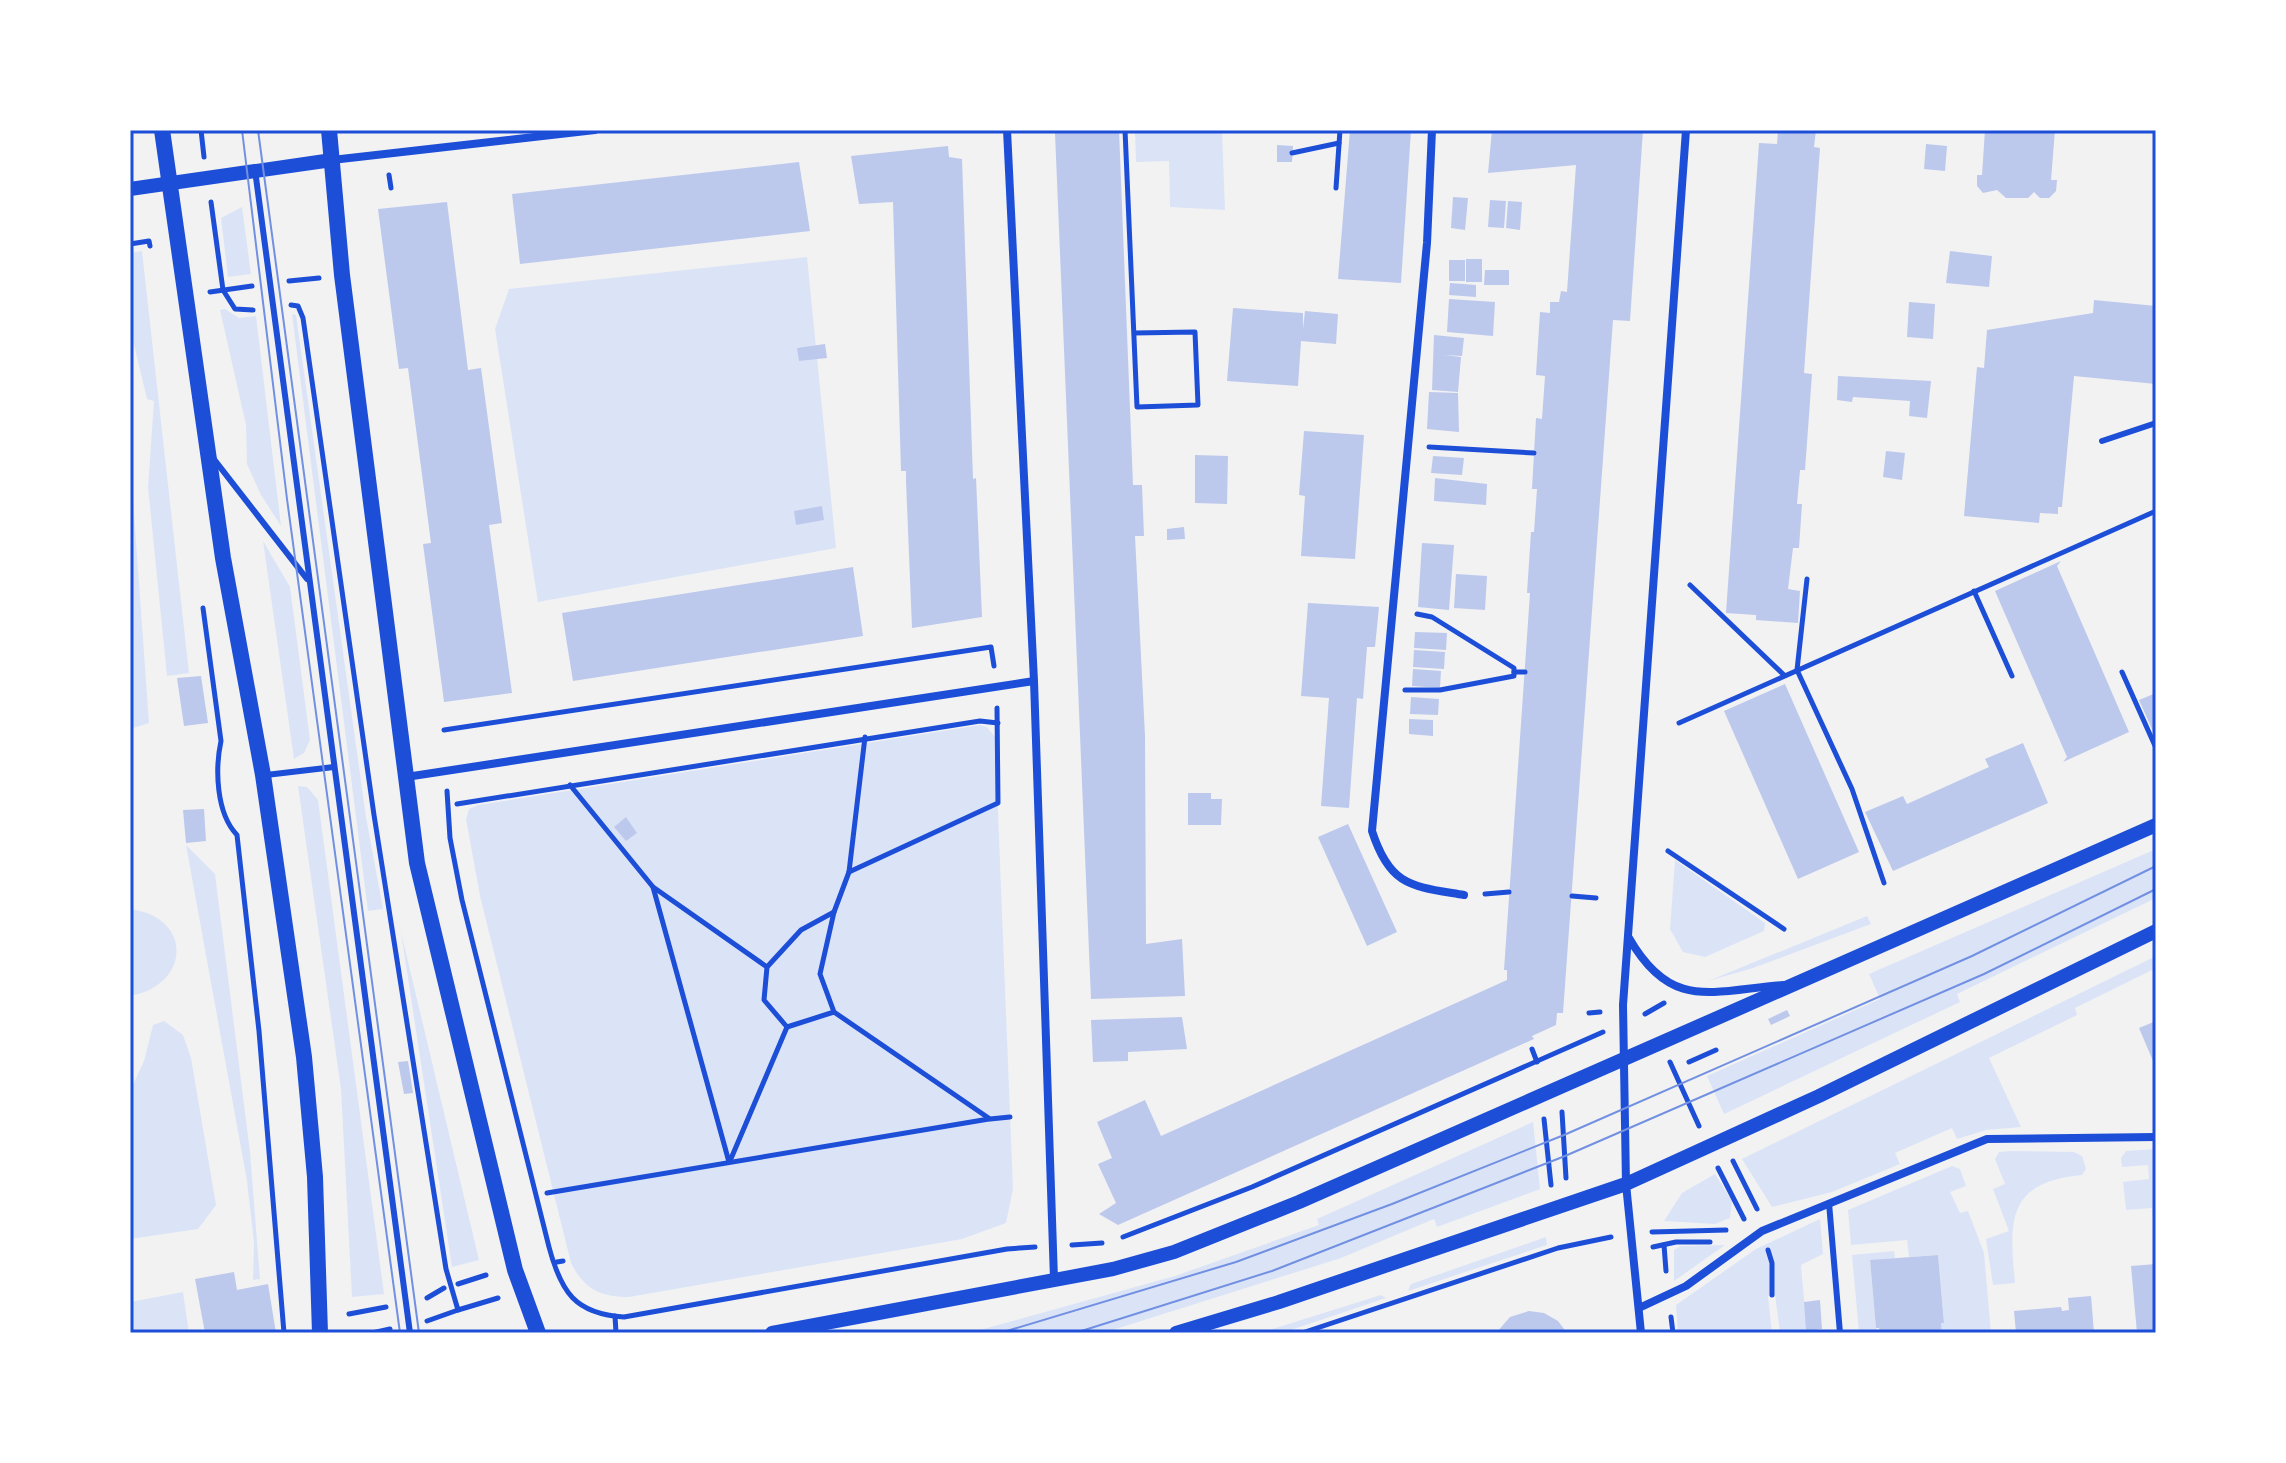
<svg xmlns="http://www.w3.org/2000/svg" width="2286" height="1463" viewBox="0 0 2286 1463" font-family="'Nunito Sans',sans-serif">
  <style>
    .green { fill: #dbe4f7 }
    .building { fill: #bdc9ec }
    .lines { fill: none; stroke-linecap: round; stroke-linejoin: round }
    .path { stroke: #1d4ed8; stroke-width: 5 }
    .service { stroke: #1d4ed8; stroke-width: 6 }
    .minor { stroke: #1d4ed8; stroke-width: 8 }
    .tertiary { stroke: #1d4ed8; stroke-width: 14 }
    .secondary { stroke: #1d4ed8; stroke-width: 16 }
    .tram { stroke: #7290e2; stroke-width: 2 }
    .neatline { fill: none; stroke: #1d4ed8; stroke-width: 3 }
  </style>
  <rect width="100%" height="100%" fill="#f2f2f2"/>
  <!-- green -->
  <g class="green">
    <polygon points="1135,130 1222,130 1225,210 1170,207 1169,161 1136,162"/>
    <polygon points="242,207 251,274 228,277 221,218"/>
    <polygon points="142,251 189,673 167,676 148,487 154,401 147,399 130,328 130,253"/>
    <polygon points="807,257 836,548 538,602 495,329 509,289"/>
    <polygon points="225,309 239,318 256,316 281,526 261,495 247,464 246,425 220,310"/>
    <polygon points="292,314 296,315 366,817 383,909 368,911"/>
    <polygon points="130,457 149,723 130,729"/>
    <polygon points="263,541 290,587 310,740 304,753 294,759"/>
    <path d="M980,725L987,727L995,737L1013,1189L1006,1223L962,1239L629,1297C600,1297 584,1289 571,1263L480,896L466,819L469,809L478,805Z"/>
    <polygon points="298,786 307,787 318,800 384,1294 352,1297 341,1089"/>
    <polygon points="186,845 215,874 250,1152 260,1279 253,1280 254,1243 247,1181"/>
    <polygon points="2156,849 2156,898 1957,994 1960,1002 1724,1114 1707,1076 1880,999 1869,974"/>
    <polygon points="1675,860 1765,923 1764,931 1705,957 1683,952 1670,929"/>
    <path d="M130,909C193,917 191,985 130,996Z"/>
    <polygon points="1867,916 1871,924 1753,968 1708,981"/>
    <polygon points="401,932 479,1260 452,1267"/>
    <polygon points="2156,956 2156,968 2075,1008 2077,1015 1989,1058 2021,1127 1986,1130 1957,1139 1952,1128 1895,1153 1900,1164 1832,1192 1772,1207 1742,1159"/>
    <polygon points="164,1021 183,1035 191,1058 216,1205 198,1229 130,1239 130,1091 144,1061 153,1025"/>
    <polygon points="1533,1122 1540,1189 1437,1227 1434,1219 1341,1258 1103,1333 969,1333 1175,1276 1319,1225 1317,1219"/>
    <polygon points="2156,1149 2156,1233 2154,1233 2152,1208 2126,1210 2123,1182 2149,1179 2148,1165 2122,1167 2121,1158 2126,1151"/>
    <path d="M2012,1151L2074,1152L2082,1156L2086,1169L2082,1175C2007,1182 2009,1220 2015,1283L1993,1285L1986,1239L2009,1231L1993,1189L2005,1184L1995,1159L1999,1152Z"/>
    <polygon points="1952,1166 1960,1169 1966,1186 1950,1192 1960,1213 1968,1211 1984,1253 1991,1333 1942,1333 1941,1323 1944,1322 1938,1255 1909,1257 1907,1240 1851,1245 1848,1210"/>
    <polygon points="1715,1174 1732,1201 1730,1218 1715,1224 1664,1221 1682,1193"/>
    <polygon points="1820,1219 1823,1254 1801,1265 1807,1333 1780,1333 1775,1295 1768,1296 1772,1333 1678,1333 1676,1305 1756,1249"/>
    <polygon points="1546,1237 1547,1245 1408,1291 1411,1284"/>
    <polygon points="1725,1245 1674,1281 1674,1250 1681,1246"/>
    <polygon points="1894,1251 1895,1258 1870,1261 1876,1328 1880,1333 1859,1333 1852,1255"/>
    <polygon points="183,1292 189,1333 130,1333 130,1302"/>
    <polygon points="1381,1295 1386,1298 1282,1333 1260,1333"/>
  </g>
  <!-- building -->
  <g class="building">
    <polygon points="1119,130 1133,485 1142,485 1144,536 1135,536 1145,736 1146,944 1182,939 1185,996 1091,999 1055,133"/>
    <polygon points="1350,130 1411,130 1401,283 1338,279"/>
    <polygon points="1492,130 1643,130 1630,321 1613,320 1563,1013 1557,1013 1556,1025 1532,1036 1534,1039 1118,1225 1099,1214 1116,1203 1098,1164 1112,1158 1097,1122 1145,1100 1161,1136 1507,980 1507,970 1504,970 1530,593 1527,593 1531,532 1534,532 1537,489 1532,489 1536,418 1542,419 1545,376 1536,375 1540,312 1550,313 1550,302 1559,302 1561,291 1567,292 1576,165 1488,173"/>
    <polygon points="1778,130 1816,130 1814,147 1820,148 1804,373 1812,374 1805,470 1800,470 1797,504 1802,504 1799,548 1793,548 1788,589 1800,591 1798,623 1756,620 1756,615 1726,613 1759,143 1777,144"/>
    <polygon points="1985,130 2055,130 2051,180 2057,180 2056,191 2049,198 2040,198 2034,192 2028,198 2006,198 1997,190 1983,193 1977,186 1977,175 1982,175"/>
    <polygon points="1926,144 1947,146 1945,171 1924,169"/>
    <polygon points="1277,145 1293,146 1292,162 1277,162"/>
    <polygon points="948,146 949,157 962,159 973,479 976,478 982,617 912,628 906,481 906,471 901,471 893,202 859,204 851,156"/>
    <polygon points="799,162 810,231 520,264 512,194"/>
    <polygon points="1453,197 1468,198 1465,230 1451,228"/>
    <polygon points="1490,200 1506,201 1504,228 1488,227"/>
    <polygon points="1508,201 1522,202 1520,230 1506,228"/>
    <polygon points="447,202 468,370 481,368 502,523 489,525 512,693 444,702 423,544 431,543 408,368 399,369 378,209"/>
    <polygon points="1950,251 1992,256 1989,287 1946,283"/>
    <rect x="1466" y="259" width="16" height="23"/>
    <rect x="1449" y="260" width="16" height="21"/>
    <polygon points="1485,270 1509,270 1509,285 1484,285"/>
    <polygon points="1450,283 1476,285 1476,297 1449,295"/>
    <polygon points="1449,299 1495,302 1493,336 1447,332"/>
    <polygon points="2094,300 2156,306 2156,384 2074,376 2062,507 2058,507 2058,514 2040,513 2039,523 1964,516 1977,367 1984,368 1987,330 2093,313"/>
    <polygon points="1909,302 1935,304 1933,339 1907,337"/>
    <polygon points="1233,308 1303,313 1303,329 1305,311 1338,314 1336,344 1301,341 1298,386 1227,381"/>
    <polygon points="1434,335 1464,338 1462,356 1444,355 1461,357 1458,392 1432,390"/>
    <polygon points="825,344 827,358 799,361 797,348"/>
    <polygon points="1838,376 1931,381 1927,418 1909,416 1910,401 1853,397 1852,402 1837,400"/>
    <polygon points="1429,392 1458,393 1459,432 1427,429"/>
    <polygon points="1304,431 1364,435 1355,559 1301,556 1305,496 1299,495"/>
    <polygon points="1886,451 1905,453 1902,480 1883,477"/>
    <polygon points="1195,455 1228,456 1227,504 1195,503"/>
    <polygon points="1433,456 1464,458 1462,475 1431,473"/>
    <polygon points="1435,478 1487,484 1486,505 1434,501"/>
    <polygon points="822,506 824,520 796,525 794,511"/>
    <polygon points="1184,527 1185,539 1167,540 1167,529"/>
    <polygon points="1422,543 1454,545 1449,610 1418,607"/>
    <polygon points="2061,561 2057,566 2129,732 2063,762 2067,757 1995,591"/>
    <polygon points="853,567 863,636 573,681 562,613"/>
    <polygon points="1456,574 1487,576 1485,610 1454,608"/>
    <polygon points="1308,603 1379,607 1375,647 1367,647 1363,699 1357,698 1349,808 1321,806 1329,698 1301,696"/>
    <polygon points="1415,632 1447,633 1446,650 1414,648"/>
    <polygon points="1414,650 1445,652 1444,669 1413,667"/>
    <polygon points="1413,669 1441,671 1440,688 1412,686"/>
    <polygon points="201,676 208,723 184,726 177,678"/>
    <polygon points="1785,684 1859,852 1798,879 1724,711"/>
    <polygon points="2156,693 2156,738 2139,700"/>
    <polygon points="1411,697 1439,699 1438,715 1410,714"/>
    <polygon points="1409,719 1433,720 1433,736 1409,734"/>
    <polygon points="2023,743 2048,803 1893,871 1865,812 1903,796 1907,804 1989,767 1985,759"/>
    <polygon points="1188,793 1211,793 1211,799 1222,799 1221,825 1188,825"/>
    <polygon points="204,809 206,841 186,843 183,810"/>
    <polygon points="626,817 637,833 626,841 614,827"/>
    <polygon points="1348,824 1397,932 1367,946 1318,837"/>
    <polygon points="1787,1010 1790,1016 1771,1025 1768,1019"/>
    <polygon points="1182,1017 1187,1049 1128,1052 1128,1061 1093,1062 1091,1020"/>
    <polygon points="2156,1021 2156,1068 2139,1028"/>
    <polygon points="408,1061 413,1093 404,1094 398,1062"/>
    <polygon points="1938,1255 1944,1323 1941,1323 1942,1333 1880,1333 1879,1328 1876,1328 1870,1260"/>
    <polygon points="2156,1264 2156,1333 2137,1333 2131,1266"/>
    <polygon points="234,1272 237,1290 268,1284 276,1333 205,1333 195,1279"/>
    <polygon points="2091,1296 2094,1333 2016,1333 2014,1311 2061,1307 2062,1311 2069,1310 2068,1298"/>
    <polygon points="1820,1300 1822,1329 1806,1331 1804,1302"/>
    <polygon points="1529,1311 1544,1313 1558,1321 1567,1333 1496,1333 1510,1317"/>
  </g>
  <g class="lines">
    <!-- path -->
    <g class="path">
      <polyline points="201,130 204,157"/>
      <polyline points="1125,130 1137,407 1198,405 1195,332 1134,333"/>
      <polyline points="1292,153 1339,143"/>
      <polyline points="389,175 391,188"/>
      <polyline points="1336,188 1340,130"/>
      <polyline points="211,202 223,290 235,309 253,310"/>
      <polyline points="130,244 149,241 150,246"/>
      <polyline points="289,281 319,278"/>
      <polyline points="210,292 252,286"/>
      <polyline points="291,305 298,306 303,318 374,815 446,1269 458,1310 498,1298"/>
      <polyline points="1429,447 1534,453"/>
      <polyline points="1807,579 1797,670 1852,789 1884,883"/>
      <polyline points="1690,585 1784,675"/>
      <polyline points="1974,591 2012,676"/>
      <path d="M203,608L221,741C215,769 216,813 237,835L259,1031L284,1333"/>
      <polyline points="1514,672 1525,672"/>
      <polyline points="2122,672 2156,748"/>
      <polyline points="1405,690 1440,690 1514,676 1514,668 1432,617 1417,614"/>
      <polyline points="1679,723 2156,511"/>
      <polyline points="444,730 991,647 994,666"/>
      <polyline points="570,785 653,887 767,967"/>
      <path d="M447,791L450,838L462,900L549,1247C561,1292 575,1314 624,1317L1007,1249L1035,1247"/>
      <polyline points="457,804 980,721 998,723"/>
      <polyline points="1668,851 1784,929"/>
      <polyline points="849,872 998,803 997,708"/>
      <polyline points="653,887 729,1162"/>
      <polyline points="1485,894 1509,892"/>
      <polyline points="1572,896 1596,898"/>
      <polyline points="834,912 849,872 865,737"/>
      <polyline points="834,1012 787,1027 764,1000 767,967 801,930 834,912 820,974 834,1012 990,1119 1010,1117"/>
      <polyline points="1589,1013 1600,1012"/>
      <polyline points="1645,1014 1664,1003"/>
      <polyline points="1532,1049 1537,1062"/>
      <polyline points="1670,1062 1699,1126"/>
      <polyline points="1689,1062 1716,1050"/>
      <polyline points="1562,1112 1566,1178"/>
      <polyline points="1544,1119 1551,1185"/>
      <polyline points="730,1161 787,1027"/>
      <polyline points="1733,1161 1757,1209"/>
      <polyline points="1718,1168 1744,1219"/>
      <polyline points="547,1193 989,1119"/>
      <polyline points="1652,1232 1726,1230"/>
      <polyline points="1123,1237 1252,1187 1603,1032"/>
      <polyline points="1072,1245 1102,1243"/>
      <polyline points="1664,1245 1666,1271"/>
      <polyline points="1653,1247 1676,1242 1710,1242"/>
      <polyline points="1768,1250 1772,1263 1772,1295"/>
      <polyline points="557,1262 563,1261"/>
      <polyline points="458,1284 486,1275"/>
      <polyline points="427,1298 444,1288"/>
      <polyline points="349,1314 386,1307"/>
      <polyline points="615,1316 616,1333"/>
      <polyline points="1671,1317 1673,1333"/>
      <polyline points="427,1321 458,1310"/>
      <polyline points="372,1333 390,1329"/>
      <polyline points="1302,1333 1558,1248 1611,1237"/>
    </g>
    <!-- service -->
    <g class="service">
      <polyline points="255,170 410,1333"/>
      <polyline points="2102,441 2156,423"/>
      <polyline points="213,458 307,579"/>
      <polyline points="266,775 334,767"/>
      <polyline points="1829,1203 1840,1333"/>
    </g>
    <!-- minor -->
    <g class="minor">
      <polyline points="1007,130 1034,681 1054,1279"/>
      <path d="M1432,130L1427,243L1372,831C1390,887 1412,886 1464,895"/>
      <polyline points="332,160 595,130"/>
      <polyline points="406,777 1034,681"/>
      <path d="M1629,938C1671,1011 1711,991 1783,985"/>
      <polyline points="1639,1308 1686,1286 1762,1231 1987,1139 2156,1137"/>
      <polyline points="1641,1333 1626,1184 1623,1005 1686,130"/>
    </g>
    <!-- tertiary -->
    <g class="tertiary">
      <polyline points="130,189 332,160"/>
      <polyline points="772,1333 1113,1269 1174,1252 1299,1202 2156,825"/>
      <polyline points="1176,1333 1279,1302 1626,1184 1819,1096 2156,931"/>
    </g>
    <!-- secondary -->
    <g class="secondary">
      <polyline points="162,130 223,558 263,775 304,1057 315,1177 320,1333"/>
      <polyline points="329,130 342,275 417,863 515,1270 538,1333"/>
    </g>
    <!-- tram -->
    <g class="tram">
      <polyline points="242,130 287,499 400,1333"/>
      <polyline points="258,130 419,1333"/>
      <polyline points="1000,1333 1236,1262 1392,1204 1564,1135 1972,956 2156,866"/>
      <polyline points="1075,1333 1272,1271 1565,1156 1984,974 2156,889"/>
    </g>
  </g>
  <!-- border -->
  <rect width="2286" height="1463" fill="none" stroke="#ffffff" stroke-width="264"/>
  <rect x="132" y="132" width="2022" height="1199" class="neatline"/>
</svg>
